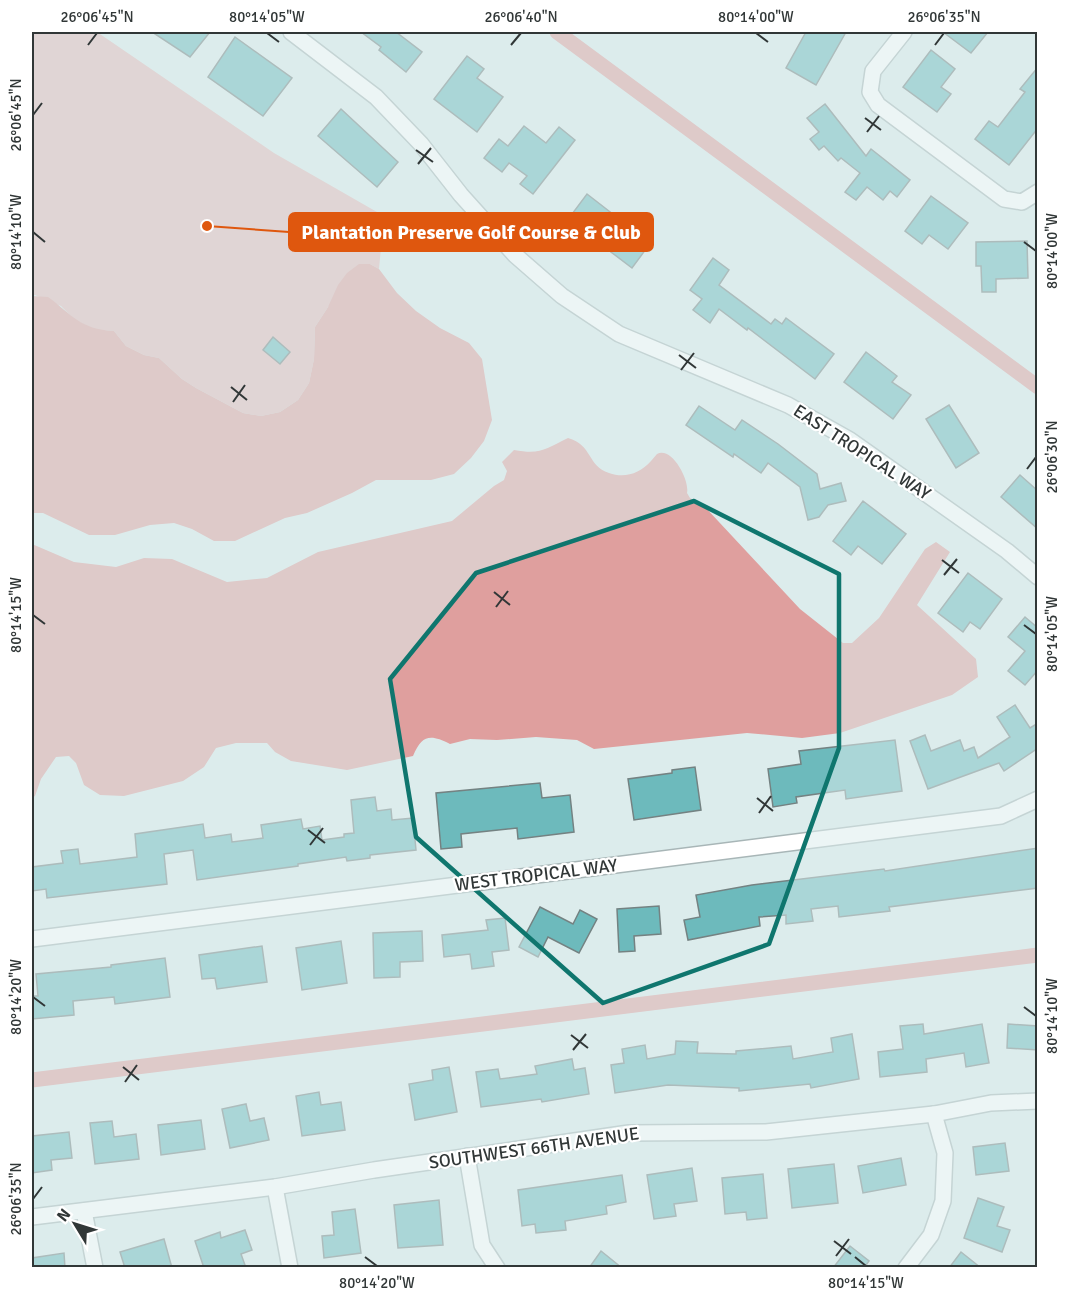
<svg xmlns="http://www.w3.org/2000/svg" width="1069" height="1299" viewBox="0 0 1069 1299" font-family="Signika,sans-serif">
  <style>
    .green { fill: #e4b9b8 }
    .water { fill: #df9f9e }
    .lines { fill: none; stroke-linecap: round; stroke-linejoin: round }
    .canal { stroke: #df9f9e; stroke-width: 15 }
    .building { fill: #6dbabc; stroke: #748282; stroke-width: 1.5 }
    .minor-casing { stroke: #a8b6b7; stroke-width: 18 }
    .minor { stroke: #fff; stroke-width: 15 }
    .marked { fill: none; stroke: #0f766e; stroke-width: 4.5; stroke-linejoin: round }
    .ticks { fill: none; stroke: #313737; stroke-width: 2 }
    .labels { text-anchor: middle; stroke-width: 4.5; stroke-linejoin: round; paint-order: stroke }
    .street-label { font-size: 18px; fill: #313737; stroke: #fff }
    .leader { fill: none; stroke: #df570e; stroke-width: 2 }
    .callout-dot { fill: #df570e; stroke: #fff; stroke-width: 2 }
    .callout { fill: #df570e; stroke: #df570e; stroke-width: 2 }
    .callout-label { font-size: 20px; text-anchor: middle; font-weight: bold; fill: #fff }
    .neatline { fill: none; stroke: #313737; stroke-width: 2 }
    .ticks-label { font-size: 15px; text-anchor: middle; fill: #313737 }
  </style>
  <rect width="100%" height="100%" fill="#dcecec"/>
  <!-- green -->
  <polygon class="green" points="32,32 97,32 274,153 384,216 379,269 370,264 328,307 315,327 314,359 309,383 298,400 280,412 261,416 243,413 196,388 182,379 159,358 144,355 126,346 114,331 96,330 75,320 61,306 35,295 32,296"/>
  <!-- water -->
  <g class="water">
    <path d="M359,264H370L379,269L397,293L416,311L440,328L469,343L482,359L492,420L484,441L471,458L454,474L431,480H376L352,493L307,513L285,518L235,541H214L192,529L174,523L150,525L115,535H89L43,513H32V296L48,297C73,315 79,329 114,331L126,346L144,355L159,358L182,379L196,388L243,413L261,416L280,412L298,400L309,383L314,359L315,327L328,307L338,285L347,273Z"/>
    <path d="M568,438C593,445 587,466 609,473C625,479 640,473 651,461C653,459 655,456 657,454C672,446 690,481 687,493L690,498L705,507L800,609L843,643H852L879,618L925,549L936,542L950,552L917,605L976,659L978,677L952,695L840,733L802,738L747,733L594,749L577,740L536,737L497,740L470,739L450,744C430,734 422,735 413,756L347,770L291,761L275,752L267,743H236L216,748L204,767L183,781L124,796L100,795L84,785L76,763L69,756L56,757L41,779L35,796L32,798V544L74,562L116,567L144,558L172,559L227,582L267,578L318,552L452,521L494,486L504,480L507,471L502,462L514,450C541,455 545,449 568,438Z"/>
  </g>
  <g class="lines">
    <!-- canal -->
    <g class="canal">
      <polyline points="557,32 1038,387"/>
      <polyline points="32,1080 1038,955"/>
    </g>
  </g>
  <!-- building -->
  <g class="building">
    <polygon points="152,32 210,32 190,57"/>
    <polygon points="361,32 396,32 422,52 406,72 379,50 381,47"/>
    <polygon points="806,32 846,32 816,85 786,68"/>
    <polygon points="943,32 988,32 971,53"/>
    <polygon points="235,37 292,78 263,116 208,77"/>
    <polygon points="931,50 955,69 941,87 951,94 937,112 903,87"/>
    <polygon points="467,56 484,69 477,78 503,97 477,132 434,99"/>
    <polygon points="1038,67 1038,128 1009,165 975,139 989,121 998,127 1025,92 1020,89"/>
    <polygon points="825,104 866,156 871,149 910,180 897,197 890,191 883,200 867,187 856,200 845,192 860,173 841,158 838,161 824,146 819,150 810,139 819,132 807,118"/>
    <polygon points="341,109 398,162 377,187 318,136"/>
    <polygon points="524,126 546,143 559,127 575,140 533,194 520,184 527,176 509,163 502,172 484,158 499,139 508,146"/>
    <polygon points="587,194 627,225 628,223 642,234 636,242 646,249 632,268 611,252 614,248 588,228 582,235 566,222"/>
    <polygon points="931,196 968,223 948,249 929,235 922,244 905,231"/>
    <polygon points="1027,241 1028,278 996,279 996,292 982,292 981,266 976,266 976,242"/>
    <polygon points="713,258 729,270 719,285 771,324 775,319 782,324 786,318 834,354 815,379 748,328 747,330 719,309 710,323 693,310 702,299 690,290"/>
    <polygon points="273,337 290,352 280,364 263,350"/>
    <polygon points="866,352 897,376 892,382 911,395 893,419 844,382"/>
    <polygon points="949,405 979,453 956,468 926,419"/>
    <polygon points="699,406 735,430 742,420 778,444 817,474 820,489 841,483 846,501 828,505 819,517 808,520 800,487 768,463 761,473 734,454 733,457 686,425"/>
    <polygon points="1020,475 1038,491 1038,529 1001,497"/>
    <polygon points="863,501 906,534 882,564 858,546 851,555 833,541"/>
    <polygon points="968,573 1002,599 980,629 970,622 963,632 938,613"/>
    <polygon points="1025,617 1038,628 1038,670 1025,685 1008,671 1025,651 1008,637"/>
    <polygon points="1015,705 1030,728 1038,723 1038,748 1004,771 999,763 928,789 910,741 925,735 931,751 960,740 964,751 974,747 978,758 1010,737 997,717"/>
    <polygon points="895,740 902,791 846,799 845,790 796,797 797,803 773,807 768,769 801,764 799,751"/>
    <polygon points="695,767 701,810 634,820 628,779 672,773 672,770"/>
    <polygon points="540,783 542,798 570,795 574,832 518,839 517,828 461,834 462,847 441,849 436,793"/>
    <polygon points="375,797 377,811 391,809 392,820 413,818 416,850 370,855 370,858 347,861 346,857 298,864 298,866 197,880 193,850 164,854 167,884 47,898 46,889 32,891 32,867 63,863 61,851 78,849 80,864 137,857 135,834 203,824 205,838 231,834 232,842 263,838 261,825 301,819 303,829 320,826 322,840 344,837 344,834 354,833 351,800"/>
    <polygon points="1038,848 1038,888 889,907 890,911 839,917 838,906 811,909 813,921 786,924 786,915 759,917 760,926 688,940 684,920 700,917 696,895 752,885 884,869 885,871"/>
    <polygon points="659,906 661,934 634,936 635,951 619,952 617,909"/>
    <polygon points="540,907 573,924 580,910 597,919 579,953 548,937 538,957 519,947"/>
    <polygon points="505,918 509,950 492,952 494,966 472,969 470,954 444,957 442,935 488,930 486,920"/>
    <polygon points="422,931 423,961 400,962 400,977 374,978 373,933"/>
    <polygon points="341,941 347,983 302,990 296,948"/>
    <polygon points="262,946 267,982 217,989 215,978 202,979 199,955"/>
    <polygon points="165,958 170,997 115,1004 114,997 73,1001 74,1015 32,1019 32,996 38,996 36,974 111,967 111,965"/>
    <polygon points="923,1024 924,1034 982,1024 989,1063 966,1067 964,1053 926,1059 927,1072 880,1077 878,1052 903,1049 900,1026"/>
    <polygon points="1008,1024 1038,1026 1038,1050 1007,1048"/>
    <polygon points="852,1034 859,1079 811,1088 810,1084 739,1091 739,1088 668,1085 615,1093 611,1065 624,1063 622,1049 645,1045 647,1059 675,1054 676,1041 698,1042 697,1053 736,1054 736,1051 791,1046 793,1059 833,1052 831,1038"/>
    <polygon points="572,1059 574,1070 585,1068 589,1094 542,1102 541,1099 481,1107 476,1072 498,1069 500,1079 537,1074 535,1066"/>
    <polygon points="449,1067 457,1112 415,1120 409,1084 433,1080 432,1070"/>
    <polygon points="319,1092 321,1105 341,1102 345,1130 302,1136 296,1096"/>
    <polygon points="246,1104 250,1121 264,1118 269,1140 230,1148 222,1109"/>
    <polygon points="201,1120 205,1149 161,1155 158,1125"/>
    <polygon points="112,1121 114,1137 136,1134 139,1159 95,1164 90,1123"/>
    <polygon points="69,1132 72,1158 51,1160 52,1170 32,1173 32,1136"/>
    <polygon points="1005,1143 1009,1171 976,1175 973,1147"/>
    <polygon points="901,1158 906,1185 863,1193 858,1166"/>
    <polygon points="834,1164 838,1203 792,1208 788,1169"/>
    <polygon points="692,1168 697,1201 674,1204 676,1216 654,1219 647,1175"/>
    <polygon points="763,1174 767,1218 747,1220 746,1212 725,1214 722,1178"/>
    <polygon points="622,1175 626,1202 606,1206 607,1214 565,1221 566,1230 536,1233 535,1224 522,1226 518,1190"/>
    <polygon points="978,1198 1004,1207 997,1226 1010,1230 1002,1252 964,1238"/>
    <polygon points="439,1200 443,1245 398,1248 394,1205"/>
    <polygon points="355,1209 361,1253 324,1258 322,1236 334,1235 332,1212"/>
    <polygon points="245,1230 252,1250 241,1254 246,1268 204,1268 195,1241 220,1232 221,1238"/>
    <polygon points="164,1239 172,1268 125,1268 120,1252"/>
    <polygon points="850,1246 869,1261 864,1268 833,1268"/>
    <polygon points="601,1251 622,1268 589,1268"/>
    <polygon points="961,1252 981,1268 949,1268"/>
    <polygon points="64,1253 65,1268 32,1268 32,1258"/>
  </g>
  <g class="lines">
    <!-- minor casing -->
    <g class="minor-casing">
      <g id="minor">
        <polyline points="291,32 376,97 421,144 461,195 515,255 562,296 619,334 788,405 850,440 1007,551 1038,577"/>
        <polyline points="904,32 873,71 870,92 878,105 1004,199 1022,202 1038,192"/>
        <polyline points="32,939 1001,816 1038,799"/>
        <polyline points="467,1156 482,1245 497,1268"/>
        <polyline points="275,1187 290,1268"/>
        <polyline points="84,1211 95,1268"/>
        <polyline points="32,1217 275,1187 374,1170 629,1133 766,1132 934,1114 991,1103 1038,1101"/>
        <polyline points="906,1268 931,1235 943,1201 945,1153 934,1114"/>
      </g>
    </g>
    <!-- minor -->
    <use href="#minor" class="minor"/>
  </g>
  <!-- marked area -->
  <path d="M0 0H1069V1299H0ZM694,501L839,574V748L769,944L603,1003L416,837L390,679L476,573Z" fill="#dcecec" fill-opacity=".55" fill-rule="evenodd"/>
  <path class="marked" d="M694,501L839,574V748L769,944L603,1003L416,837L390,679L476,573Z"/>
  <!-- ticks -->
  <path class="ticks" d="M267,33L279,42M756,33L768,42M88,45L97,33M511,45L521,33M935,45L944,33M33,115L42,103M865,118L881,130M867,132L879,116M416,150L433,162M418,164L431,148M33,232L45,242M1024,242L1036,251M679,355L696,368M681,370L694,353M231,387L247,400M233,402L245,385M1027,469L1036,457M942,560L959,573M944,575L957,559M494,592L510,605M496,607L508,591M33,615L45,624M1024,625L1036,634M757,798L773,811M759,813L771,796M308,830L325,843M310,845L323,828M33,997L45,1006M1024,1007L1036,1016M571,1035L588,1048M573,1050L586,1034M123,1067L139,1080M125,1082L137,1065M33,1199L42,1187M834,1241L851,1254M836,1256L849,1239M365,1257L377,1266M855,1257L866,1266"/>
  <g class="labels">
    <!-- street labels -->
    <g class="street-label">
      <text transform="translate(862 452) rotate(33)" y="6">EAST TROPICAL WAY</text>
      <text transform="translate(536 875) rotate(-7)" y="6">WEST TROPICAL WAY</text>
      <text transform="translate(534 1148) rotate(-8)" y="6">SOUTHWEST 66TH AVENUE</text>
    </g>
  </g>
  <!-- callouts -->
  <path class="leader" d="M207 226L289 232"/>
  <circle class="callout-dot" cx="207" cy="226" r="6"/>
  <rect class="callout" x="289" y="213" width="364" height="38" rx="6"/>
  <g class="callout-label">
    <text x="471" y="239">Plantation Preserve Golf Course &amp; Club</text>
  </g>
  <!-- border -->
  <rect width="1069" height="1299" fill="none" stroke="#ffffff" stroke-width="66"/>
  <!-- north arrow -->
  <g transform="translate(75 1224) rotate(308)" stroke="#ffffff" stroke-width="4.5" paint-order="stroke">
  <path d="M0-4.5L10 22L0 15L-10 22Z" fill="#313737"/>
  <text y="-9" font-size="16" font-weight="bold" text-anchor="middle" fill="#313737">N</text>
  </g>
  <rect x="33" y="33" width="1003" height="1233" class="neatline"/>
  <g class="ticks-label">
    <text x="97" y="22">26°06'45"N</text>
    <text x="267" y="22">80°14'05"W</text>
    <text x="521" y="22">26°06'40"N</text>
    <text x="756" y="22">80°14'00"W</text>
    <text x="944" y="22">26°06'35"N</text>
    <text transform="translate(16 115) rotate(-90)" y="5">26°06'45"N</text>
    <text transform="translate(16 232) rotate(-90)" y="5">80°14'10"W</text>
    <text transform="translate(1052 251) rotate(-90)" y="5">80°14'00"W</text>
    <text transform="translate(1052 457) rotate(-90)" y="5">26°06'30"N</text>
    <text transform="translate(16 615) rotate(-90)" y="5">80°14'15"W</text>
    <text transform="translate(1052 634) rotate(-90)" y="5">80°14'05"W</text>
    <text transform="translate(16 997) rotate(-90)" y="5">80°14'20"W</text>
    <text transform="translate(1052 1016) rotate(-90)" y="5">80°14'10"W</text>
    <text transform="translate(16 1199) rotate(-90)" y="5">26°06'35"N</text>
    <text x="377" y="1288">80°14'20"W</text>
    <text x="866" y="1288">80°14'15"W</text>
  </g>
</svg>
